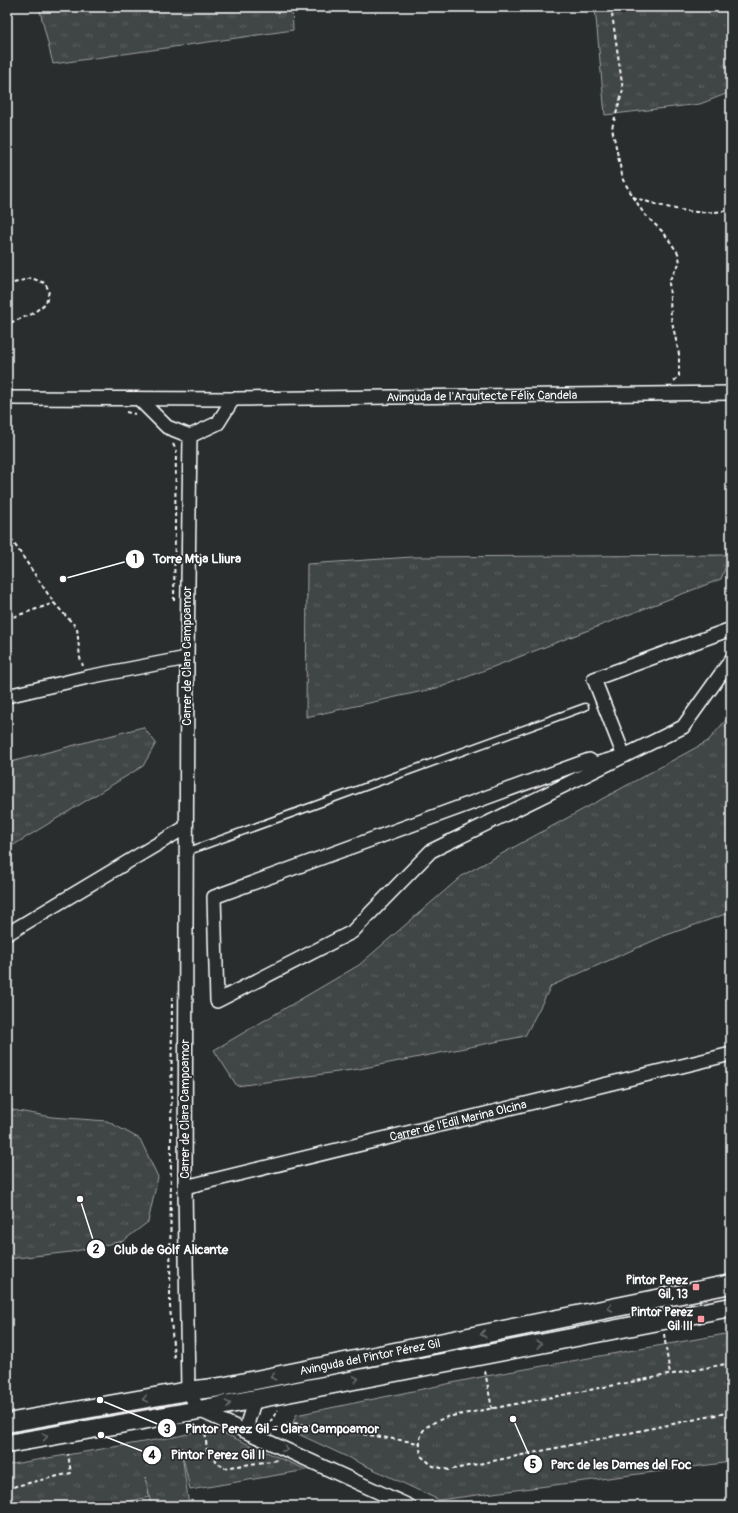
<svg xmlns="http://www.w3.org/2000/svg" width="738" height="1513" viewBox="0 0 738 1513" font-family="Pangolin,sans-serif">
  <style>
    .grass { fill: url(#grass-tufts); stroke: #a0a2a2 }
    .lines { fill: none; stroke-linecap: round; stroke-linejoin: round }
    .lane-casing { stroke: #fff; stroke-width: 9 }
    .street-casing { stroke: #fff; stroke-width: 16 }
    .secondary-casing { stroke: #fff; stroke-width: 21 }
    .path { stroke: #fff; stroke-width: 2; stroke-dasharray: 4 3; stroke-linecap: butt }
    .lane { stroke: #2a2d2e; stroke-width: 6 }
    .street { stroke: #2a2d2e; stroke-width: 13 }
    .secondary { stroke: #2a2d2e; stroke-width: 18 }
    .oneway { stroke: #6a6c6d }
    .poi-dot { fill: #ff9aa2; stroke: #2a2d2e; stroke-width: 1.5 }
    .labels { text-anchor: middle; stroke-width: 3.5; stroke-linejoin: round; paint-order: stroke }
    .street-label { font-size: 12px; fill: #fff; stroke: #2a2d2e }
    .poi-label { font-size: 12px; font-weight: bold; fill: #fff; stroke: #2a2d2e; text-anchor: end }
    .leader { fill: none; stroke: #fff; stroke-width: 1.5 }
    .callout-dot { fill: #fff; stroke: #2a2d2e; stroke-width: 1.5 }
    .mark-label { font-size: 12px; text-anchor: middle; font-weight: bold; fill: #111 }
    .callout-label { font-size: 13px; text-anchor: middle; font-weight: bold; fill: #fff; stroke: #2a2d2e; stroke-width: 3.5; stroke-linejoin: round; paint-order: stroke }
  </style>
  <defs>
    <pattern id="grass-tufts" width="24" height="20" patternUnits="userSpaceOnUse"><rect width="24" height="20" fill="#414445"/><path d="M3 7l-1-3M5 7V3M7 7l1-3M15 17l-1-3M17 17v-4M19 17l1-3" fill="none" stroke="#5e6061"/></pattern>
  </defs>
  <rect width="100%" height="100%" fill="#2a2d2e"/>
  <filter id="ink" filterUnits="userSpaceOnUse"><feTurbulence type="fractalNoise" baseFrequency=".025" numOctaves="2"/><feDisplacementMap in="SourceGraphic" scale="8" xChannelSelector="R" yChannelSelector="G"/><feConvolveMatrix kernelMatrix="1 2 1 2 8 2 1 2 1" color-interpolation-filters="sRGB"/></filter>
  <g filter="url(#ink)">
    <!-- grass -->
    <g class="grass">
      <polygon points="39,7 292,7 293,30 53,64"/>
      <polygon points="595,7 731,7 731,92 700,104 605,115"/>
      <polygon points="730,555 721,579 441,687 306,717 307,564 412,557"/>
      <polygon points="731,714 731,912 664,936 551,986 525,1036 359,1069 237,1086 214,1050 359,965 463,875 708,741"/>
      <polygon points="143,727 156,743 143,766 7,849 7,763"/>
      <polygon points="7,1109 52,1117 107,1121 140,1139 158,1177 148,1222 123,1241 71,1252 7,1259"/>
      <polygon points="731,1333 731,1462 439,1500 294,1432 293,1423 296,1415 486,1376"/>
      <polygon points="205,1429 216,1430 307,1470 190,1490 181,1447 189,1506 151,1506 146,1477 149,1497 107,1506 7,1506 7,1465 179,1436"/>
    </g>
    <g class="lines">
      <!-- lane casing -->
      <g class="lane-casing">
        <polyline id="lane" points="186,852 585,707"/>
      </g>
      <!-- street casing -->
      <g class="street-casing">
        <g id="street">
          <path id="s1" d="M7,398L233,399L731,393"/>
          <polyline points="139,399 167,427 190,436 218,423 233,399"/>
          <polyline points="190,436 187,658 185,1187 188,1391 199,1410 409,1506"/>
          <polyline points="731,629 594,679 624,756 595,764 589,760 214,897 217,1001 352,932 431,851 683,727 731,660"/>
          <polyline points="7,696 88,677 187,658"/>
          <polyline points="7,934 186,827"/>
          <path id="s2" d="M185,1187L731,1054"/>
          <polyline points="249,1433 248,1421 255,1399"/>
        </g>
      </g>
      <!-- secondary casing -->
      <g class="secondary-casing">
        <g id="secondary">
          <path id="s3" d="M7,1423L188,1391L221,1387L731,1284"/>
          <polyline points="7,1444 199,1410 731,1307"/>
        </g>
      </g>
      <!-- path -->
      <g class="path">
        <polyline points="611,7 623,90 612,128 623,180 644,214 664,233 678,253 680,262 669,281 671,317 679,354 679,376 674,381"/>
        <path d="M633,197C663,207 700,218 731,209"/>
        <polyline points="7,285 31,278 45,283 49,291 46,303 32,314 7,324"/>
        <polyline points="126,412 135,414"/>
        <polyline points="173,444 177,452"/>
        <polyline points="7,533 54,603 77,628 80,658 83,666"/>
        <polyline points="174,601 176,452"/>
        <polyline points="7,619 54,603"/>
        <polyline points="172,997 170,1306 174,1358"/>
        <polyline points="664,1334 670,1375"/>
        <path d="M731,1363L447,1417C424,1426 417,1429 421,1456L433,1466L449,1470L731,1412"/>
        <polyline points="485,1371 492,1409"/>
        <polyline points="205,1427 207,1453 224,1468 278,1460"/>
        <polyline points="266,1428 278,1410"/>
        <polyline points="274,1429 293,1423 419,1443"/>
        <polyline points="7,1490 16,1486 71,1473 68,1454"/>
      </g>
      <!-- lane -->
      <use href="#lane" class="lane"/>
      <!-- street -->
      <use href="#street" class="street"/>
      <!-- secondary -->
      <use href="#secondary" class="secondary"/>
    </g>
    <!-- one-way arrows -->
    <defs><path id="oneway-chevron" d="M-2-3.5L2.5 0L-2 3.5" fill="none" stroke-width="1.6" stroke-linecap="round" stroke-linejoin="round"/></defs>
    <g class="oneway">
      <use href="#oneway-chevron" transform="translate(610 1308) rotate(169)"/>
      <use href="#oneway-chevron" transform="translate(483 1334) rotate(169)"/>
      <use href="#oneway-chevron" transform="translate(539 1344) rotate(-11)"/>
      <use href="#oneway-chevron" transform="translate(273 1377) rotate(168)"/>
      <use href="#oneway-chevron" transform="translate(356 1379) rotate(-11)"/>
      <use href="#oneway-chevron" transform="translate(145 1399) rotate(170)"/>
      <use href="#oneway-chevron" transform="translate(228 1404) rotate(-11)"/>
      <use href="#oneway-chevron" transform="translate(45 1437) rotate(-10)"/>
      <use href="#oneway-chevron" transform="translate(285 1449) rotate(25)"/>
    </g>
  </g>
  <!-- markers -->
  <g class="poi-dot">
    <rect x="692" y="1283" width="8" height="8" rx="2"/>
    <rect x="697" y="1315" width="8" height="8" rx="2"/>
  </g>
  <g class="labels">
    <!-- street labels -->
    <g class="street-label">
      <text dy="4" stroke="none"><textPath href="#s1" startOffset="475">Avinguda de l'Arquitecte Félix Candela</textPath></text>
      <text transform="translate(187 656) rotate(-90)" y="4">Carrer de Clara Campoamor</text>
      <text transform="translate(185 1109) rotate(-90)" y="4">Carrer de Clara Campoamor</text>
      <text dy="4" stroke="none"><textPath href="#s2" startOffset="281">Carrer de l'Edil Marina Olcina</textPath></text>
      <text dy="4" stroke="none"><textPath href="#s3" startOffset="369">Avinguda del Pintor Pérez Gil</textPath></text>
    </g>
    <!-- poi labels -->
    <g class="poi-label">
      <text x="688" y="1284">Pintor Perez<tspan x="688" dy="14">Gil, 13</tspan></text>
      <text x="693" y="1316">Pintor Perez<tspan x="693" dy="14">Gil III</tspan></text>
    </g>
  </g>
  <!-- callouts -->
  <path class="leader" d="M63 579L135 559M80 1199L96 1249M100 1400L167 1428M101 1435L152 1455M513 1419L533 1464"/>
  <g class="callout-dot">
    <circle cx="63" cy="579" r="4"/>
    <circle cx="80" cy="1199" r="4"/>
    <circle cx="100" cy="1400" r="4"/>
    <circle cx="101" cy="1435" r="4"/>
    <circle cx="513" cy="1419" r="4"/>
    <circle cx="135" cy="559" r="10"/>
    <circle cx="96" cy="1249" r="10"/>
    <circle cx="167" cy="1428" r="10"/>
    <circle cx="152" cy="1455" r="10"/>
    <circle cx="533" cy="1464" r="10"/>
  </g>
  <g class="mark-label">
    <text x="135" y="563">1</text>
    <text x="96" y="1253">2</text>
    <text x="167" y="1433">3</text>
    <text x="152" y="1459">4</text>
    <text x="533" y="1468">5</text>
  </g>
  <g class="callout-label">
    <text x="197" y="563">Torre Mtja Lliura</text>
    <text x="171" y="1254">Club de Golf Alicante</text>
    <text x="282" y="1433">Pintor Perez Gil - Clara Campoamor</text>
    <text x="218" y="1459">Pintor Perez Gil II</text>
    <text x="621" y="1469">Parc de les Dames del Foc</text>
  </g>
  <!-- margin -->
  <rect width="738" height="1513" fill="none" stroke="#2a2d2e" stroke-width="24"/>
  <rect x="12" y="12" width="714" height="1489" fill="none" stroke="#fff" stroke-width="1.5" filter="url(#ink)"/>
</svg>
